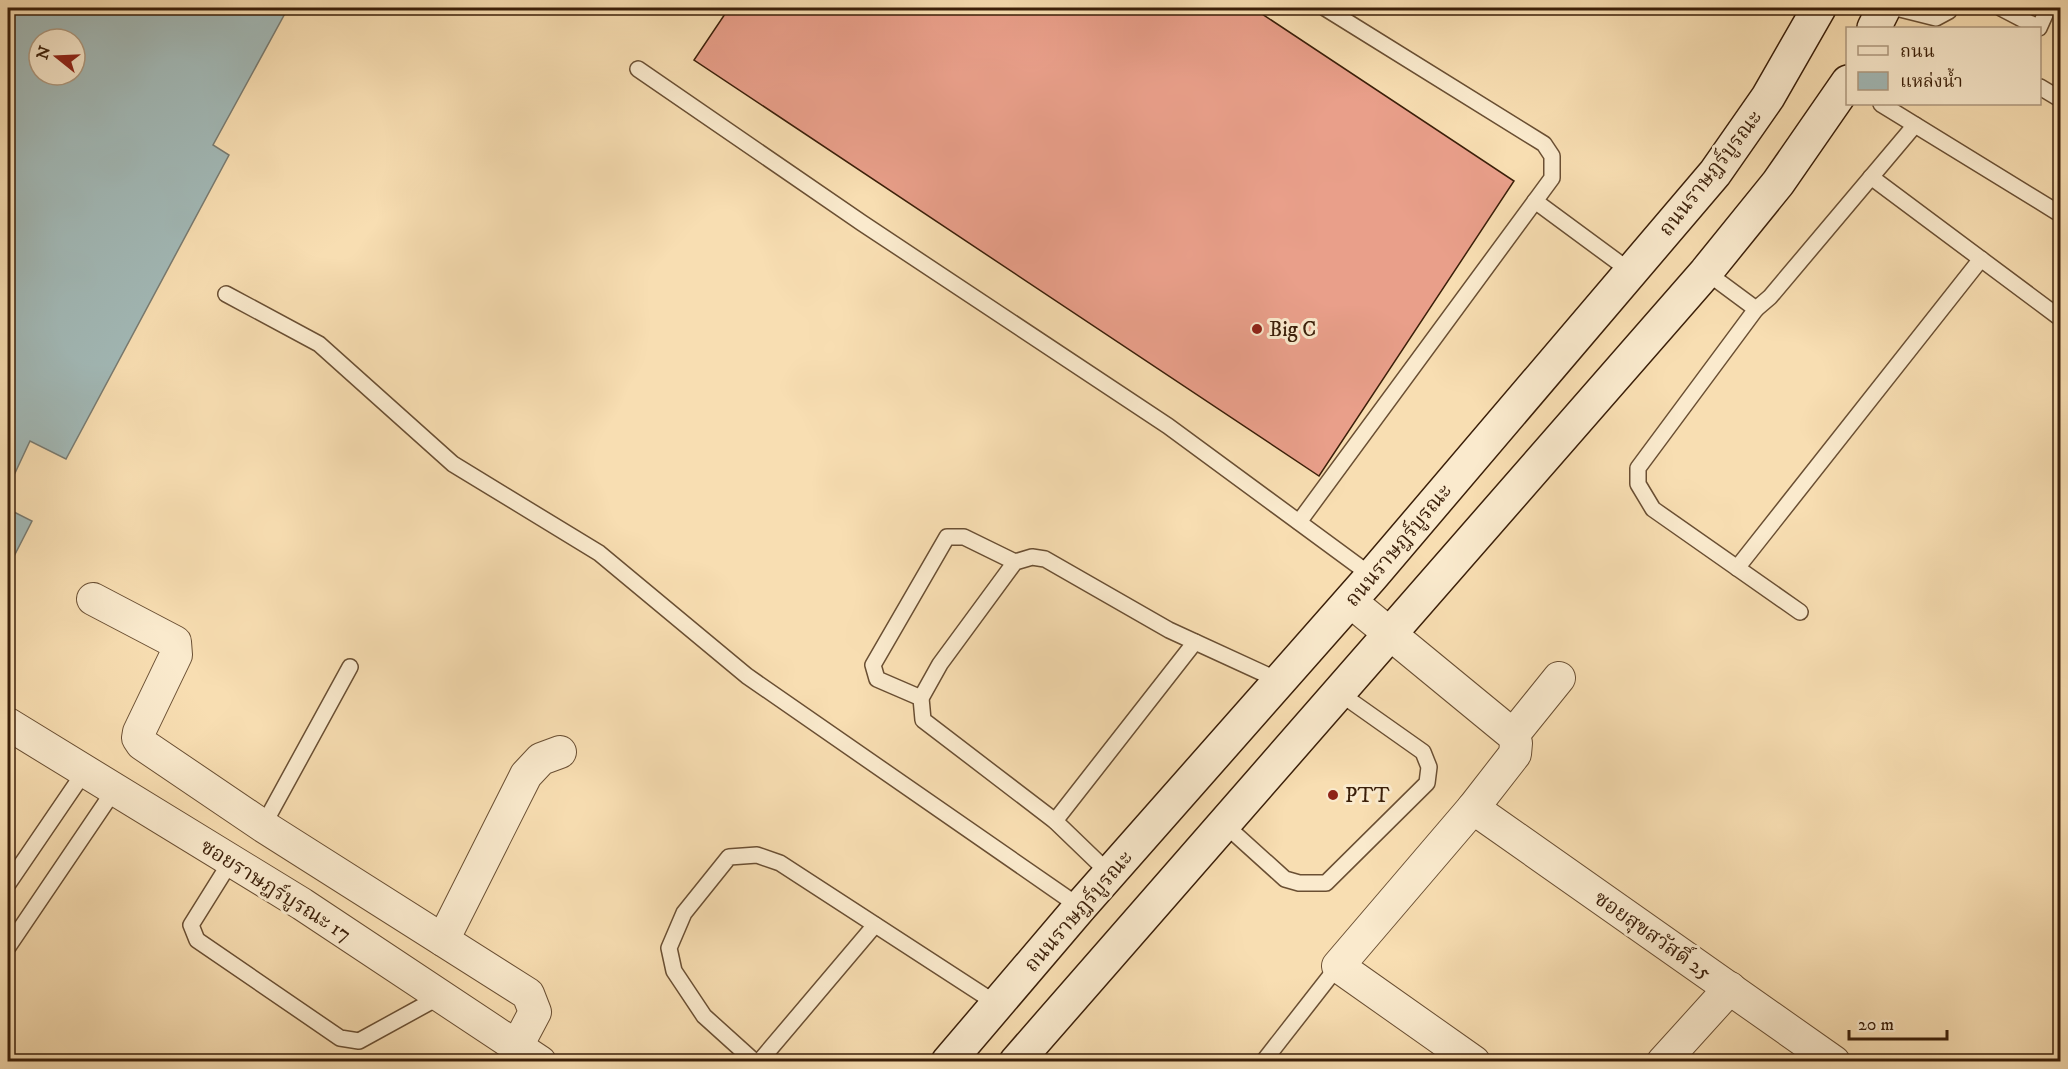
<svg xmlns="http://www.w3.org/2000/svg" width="2068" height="1069" viewBox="0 0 2068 1069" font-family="'IM FELL DW Pica','Noto Serif Thai',serif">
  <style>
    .water { fill: #a2b9b7; stroke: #797b71; stroke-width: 1.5; fill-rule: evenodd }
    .building { fill: #e99f8a; stroke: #3b1f09; stroke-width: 1.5 }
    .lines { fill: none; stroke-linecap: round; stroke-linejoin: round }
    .lane-casing { stroke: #6a4f33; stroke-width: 18 }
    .street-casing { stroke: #6a4f33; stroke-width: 34 }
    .secondary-casing { stroke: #3b1f09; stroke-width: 36 }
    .lane { stroke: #faeacd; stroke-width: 15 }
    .street { stroke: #faeacd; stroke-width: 32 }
    .secondary { stroke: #faeacd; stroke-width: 33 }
    .poi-dot { fill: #8f2418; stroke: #faeacd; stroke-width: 2 }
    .labels { text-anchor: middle; stroke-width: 6; stroke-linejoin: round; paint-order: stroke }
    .street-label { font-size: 21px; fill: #3b1f09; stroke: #faeacd }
    .poi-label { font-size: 21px; fill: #3b1f09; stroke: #faeacd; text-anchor: start }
  </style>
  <rect width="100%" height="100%" fill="#f8deb2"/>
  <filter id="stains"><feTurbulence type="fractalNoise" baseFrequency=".00333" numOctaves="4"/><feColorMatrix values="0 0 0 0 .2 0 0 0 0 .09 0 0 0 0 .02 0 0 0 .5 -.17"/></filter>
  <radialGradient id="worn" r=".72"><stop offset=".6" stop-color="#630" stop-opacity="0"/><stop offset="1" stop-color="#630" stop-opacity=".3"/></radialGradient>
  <!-- water -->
  <g class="water">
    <path d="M8,8H288L213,145L229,155L66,459L30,441L8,488ZM39,39H75V75H39Z"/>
    <polygon points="8,509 32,521 8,568"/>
  </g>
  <!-- building -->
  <polygon class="building" points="729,8 1253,8 1514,181 1319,476 694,60"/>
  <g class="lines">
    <!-- lane casing -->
    <g class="lane-casing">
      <g id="lane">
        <polyline points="1896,8 1936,18 1949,11 1950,8"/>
        <polyline points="2001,8 2039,28 2048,8"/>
        <polyline points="638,69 862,223 1168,426 1372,576"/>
        <polyline points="2040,87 2060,99"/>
        <polyline points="1881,104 2060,214"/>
        <polyline points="1871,177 2060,318"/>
        <polyline points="1535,201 1630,271"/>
        <polyline points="1706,272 1756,309 1770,297 1915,125"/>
        <polyline points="226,294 319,344 453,464 599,553 747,676 1080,907"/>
        <polyline points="1756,309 1638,468 1638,484 1653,509 1800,612"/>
        <polyline points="1299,522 1552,178 1552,156 1544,144 1325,8"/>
        <polyline points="1737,568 1981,259"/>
        <polyline points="921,698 877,679 873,665 947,537 964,537 1015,562"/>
        <polyline points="1055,821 1195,642"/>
        <polyline points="1223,823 1285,879 1299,883 1326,883 1427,783 1429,767 1423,752 1338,692"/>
        <polyline points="263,826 350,667"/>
        <polyline points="231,861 191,925 197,940 340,1038 359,1041 441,996"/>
        <polyline points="1110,874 1055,821 923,720 921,698 940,664 1015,562 1032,557 1045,559 1169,630 1280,681"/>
        <polyline points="8,884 85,771"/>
        <polyline points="8,947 115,789"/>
        <polyline points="755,1062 704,1016 674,971 669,948 684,913 729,857 757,855 780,863 997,1004"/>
        <polyline points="759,1062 875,925"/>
        <polyline points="1263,1062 1338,966"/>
      </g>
    </g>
    <!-- street casing -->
    <g class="street-casing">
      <g id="street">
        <polyline points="93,599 175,642 176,655 139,732 138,738 142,744 263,826 528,994 535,1012 517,1046"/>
        <polyline points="1350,601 1513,735 1516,743 1515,754 1473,808 1338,966 1474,1062"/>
        <polyline points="8,724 302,904 540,1062"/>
        <polyline points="1513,735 1559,678"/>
        <polyline points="1473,808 1834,1062"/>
        <polyline points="443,940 526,775 541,759 560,752"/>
        <polyline points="1663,1062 1730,988"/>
      </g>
    </g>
    <!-- secondary casing -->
    <g class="secondary-casing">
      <g id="secondary">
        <polyline points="1874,28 1884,8"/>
        <polyline points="948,1062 1080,907 1372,576 1715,173 1768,97 1819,8"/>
        <polyline points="1016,1062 1706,272 1778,183 1848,82"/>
      </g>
    </g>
    <!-- lane -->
    <use href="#lane" class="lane"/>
    <!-- street -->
    <use href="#street" class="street"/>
    <!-- secondary -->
    <use href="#secondary" class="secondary"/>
  </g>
  <!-- markers -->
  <g class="poi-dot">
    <circle cx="1257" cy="329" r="6"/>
    <circle cx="1333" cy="795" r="6"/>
  </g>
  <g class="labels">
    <!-- street labels -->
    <g class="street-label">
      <text transform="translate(1710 173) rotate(-52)" y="7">ถนนราษฎร์บูรณะ</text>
      <text transform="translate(1398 545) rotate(-50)" y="7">ถนนราษฎร์บูรณะ</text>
      <text transform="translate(276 890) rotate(32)" y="7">ซอยราษฎร์บูรณะ 17</text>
      <text transform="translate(1078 911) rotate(-49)" y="7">ถนนราษฎร์บูรณะ</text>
      <text transform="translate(1653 935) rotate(35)" y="7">ซอยสุขสวัสดิ์ 25</text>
    </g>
    <!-- poi labels -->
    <g class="poi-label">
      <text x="1269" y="336">Big C</text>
      <text x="1345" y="802">PTT</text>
    </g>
  </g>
  <!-- margin -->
  <rect width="2068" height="1069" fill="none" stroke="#f8deb2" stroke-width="30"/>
  <rect x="9" y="9" width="2050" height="1051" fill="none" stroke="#3b1f09" stroke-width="3"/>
  <rect x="15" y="15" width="2038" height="1039" fill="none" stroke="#3b1f09" stroke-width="1.5"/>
  <!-- legend -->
  <rect x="1846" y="27" width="195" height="78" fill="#faeacd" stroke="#ae997f" stroke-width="1.5"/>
  <rect x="1858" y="46" width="30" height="9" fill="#faeacd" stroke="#ae997f" stroke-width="1.5"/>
  <text x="1900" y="57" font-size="18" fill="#3b1f09">ถนน</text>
  <rect x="1858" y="72" width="30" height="18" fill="#a2b9b7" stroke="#ae997f" stroke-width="1.5"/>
  <text x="1900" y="87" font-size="18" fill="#3b1f09">แหล่งน้ำ</text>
  <!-- north arrow -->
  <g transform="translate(57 57) rotate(288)"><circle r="28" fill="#faeacd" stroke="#ae997f" stroke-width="1.5"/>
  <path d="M0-4.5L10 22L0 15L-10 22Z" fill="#8f2418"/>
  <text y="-9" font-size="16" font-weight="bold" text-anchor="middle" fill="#3b1f09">N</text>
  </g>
  <!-- scale -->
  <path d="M1849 1030v9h98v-9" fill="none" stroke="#3b1f09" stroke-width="3"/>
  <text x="1858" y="1030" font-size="18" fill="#3b1f09" stroke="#faeacd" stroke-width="4.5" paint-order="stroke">20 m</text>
  <rect width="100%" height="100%" filter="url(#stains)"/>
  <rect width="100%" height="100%" fill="url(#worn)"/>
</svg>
